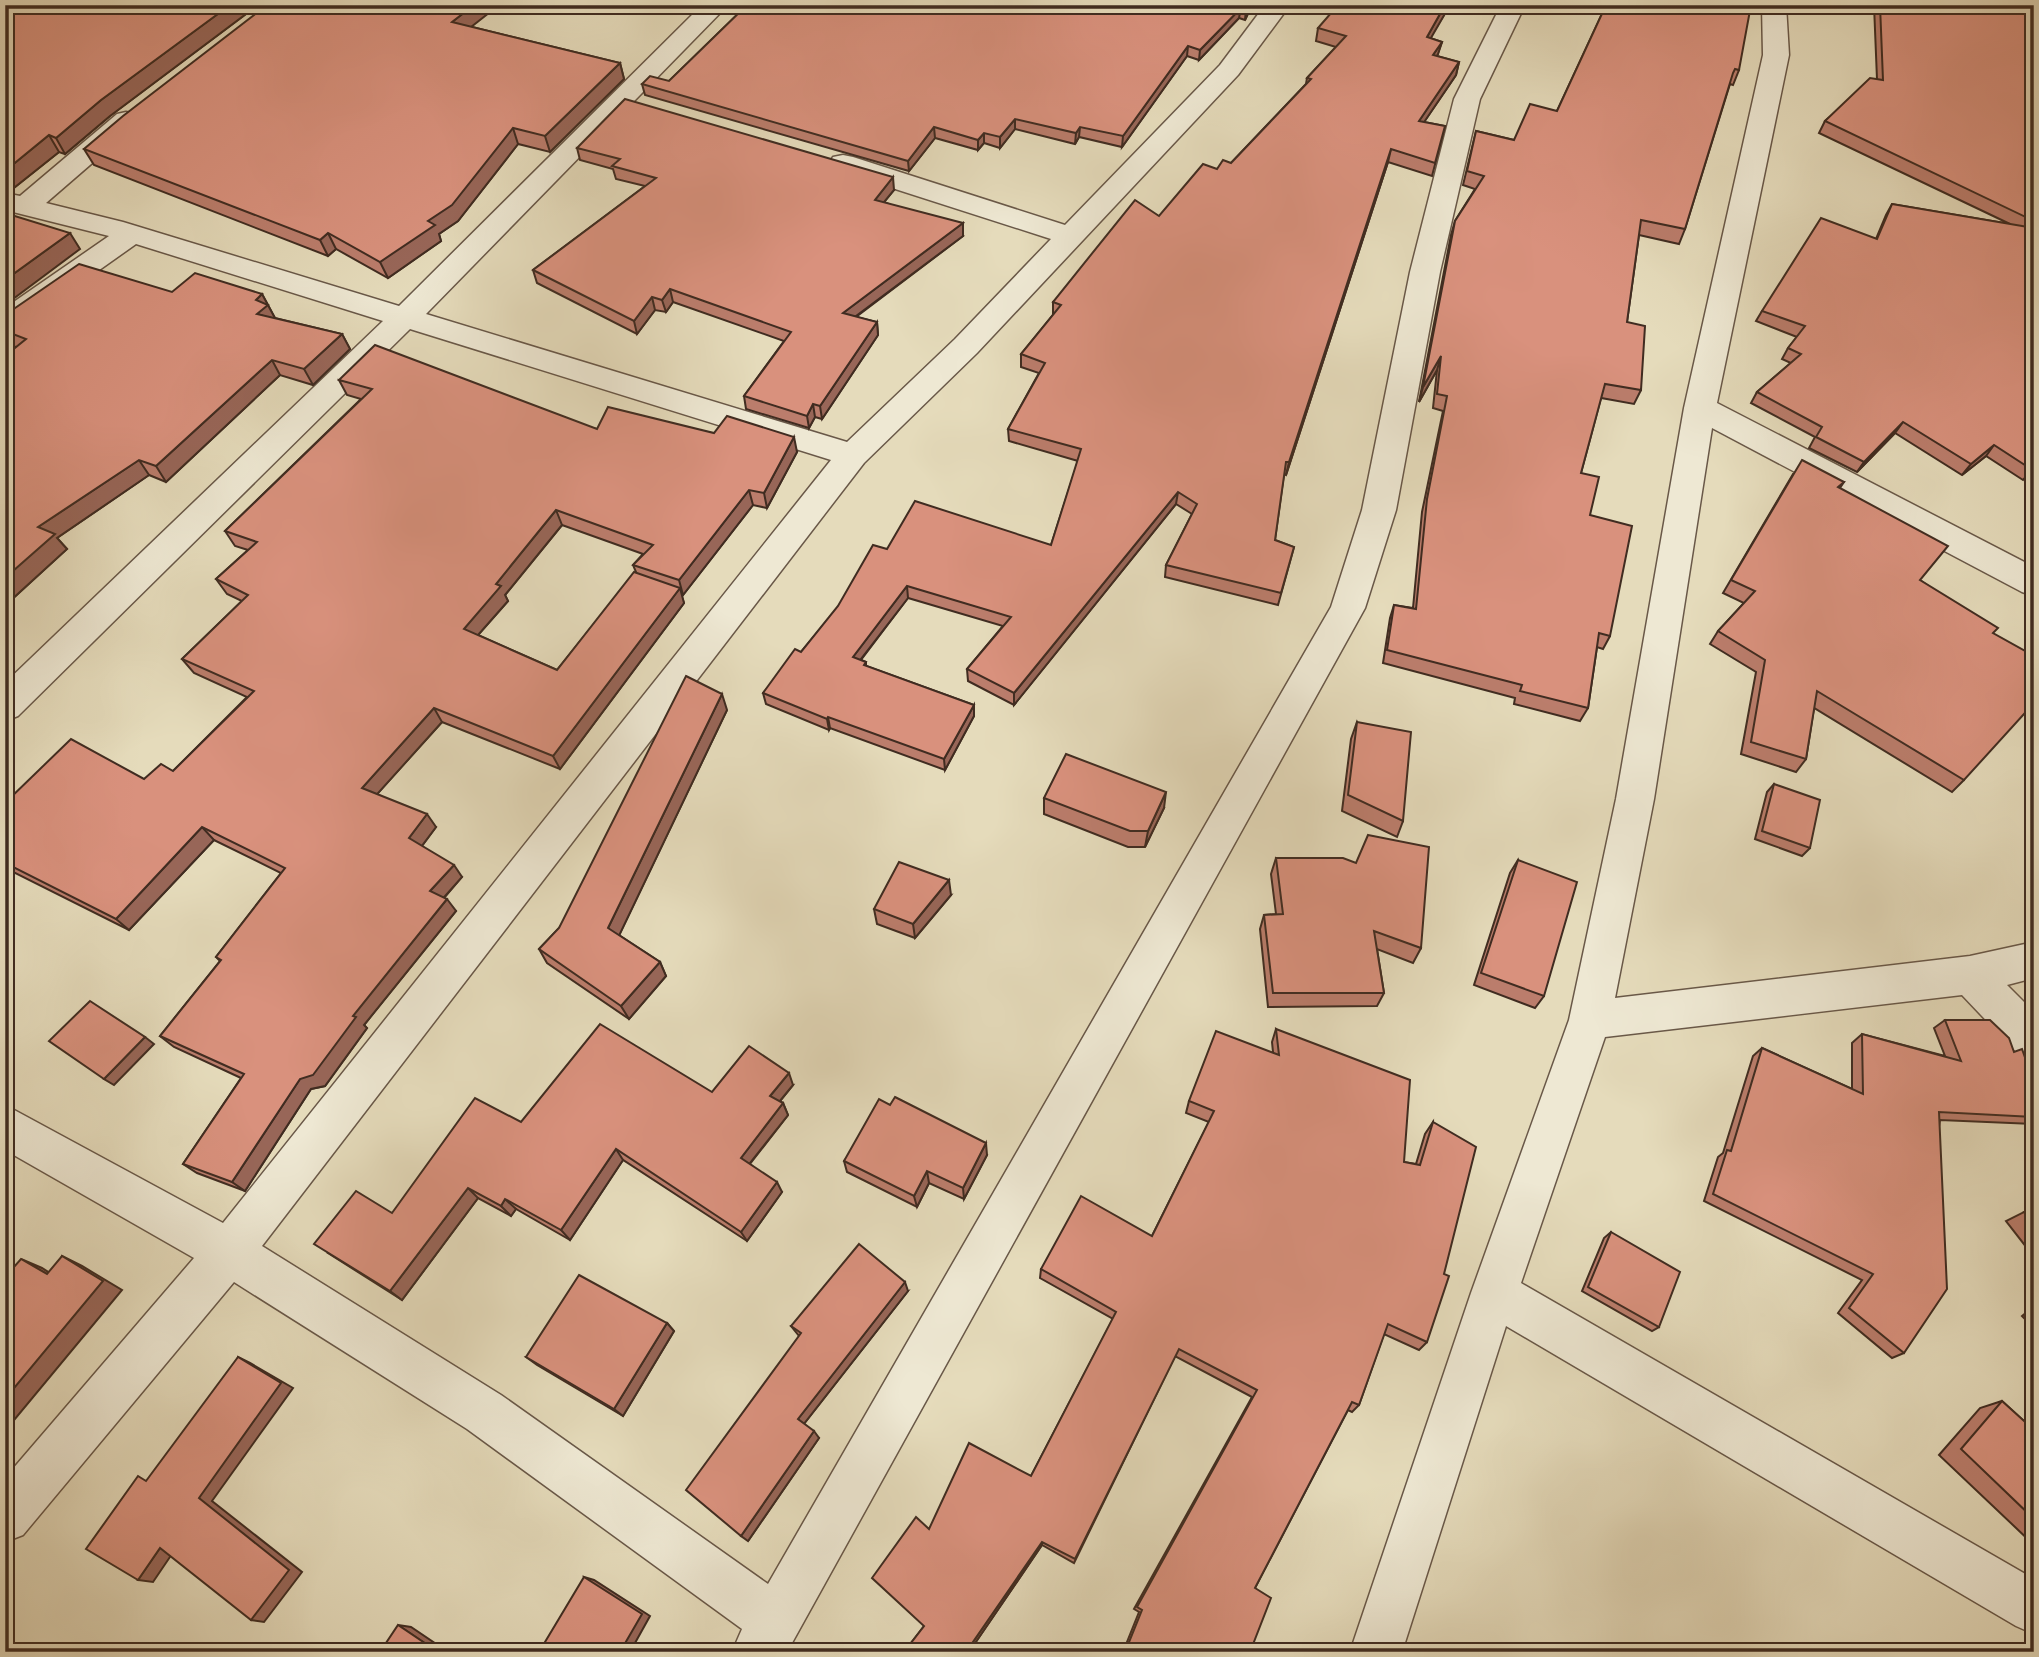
<svg xmlns="http://www.w3.org/2000/svg" width="2039" height="1657" viewBox="0 0 2039 1657" font-family="Vollkorn,serif">
  <style>
    .lines { fill: none; stroke-linecap: round; stroke-linejoin: round }
    .minor-casing { stroke: #695848; stroke-width: 3 }
    .minor { fill: #eee8d3; fill-rule: evenodd }
    .wall { fill: #bb7d6c; stroke: #402c21; stroke-width: 2; fill-rule: evenodd }
    .shaded-wall { fill: #986658; stroke: #402c21; stroke-width: 2 }
    .building { fill: #d9917d; stroke: #402c21; stroke-width: 2 }
  </style>
  <rect width="100%" height="100%" fill="#e5dbbb"/>
  <filter id="stains"><feTurbulence type="fractalNoise" baseFrequency=".00286" numOctaves="4"/><feColorMatrix values="0 0 0 0 .2 0 0 0 0 .09 0 0 0 0 .02 0 0 0 .5 -.17"/></filter>
  <radialGradient id="worn" r=".72"><stop offset=".6" stop-color="#630" stop-opacity="0"/><stop offset="1" stop-color="#630" stop-opacity=".3"/></radialGradient>
  <g class="lines">
    <!-- minor casing -->
    <g class="minor-casing">
      <g id="minor">
        <polygon points="702,5 728,5 426,314 847,442 955,339 1051,239 833,169 829,163 833,157 843,155 853,157 1065,225 1220,65 1265,5 1290,5 1238,75 977,353 864,463 262,1246 501,1395 768,1584 1331,607 1362,510 1410,272 1454,99 1501,5 1525,5 1480,99 1440,272 1396,510 1365,608 787,1652 732,1652 742,1629 467,1429 234,1282 23,1535 5,1542 5,1478 194,1258 5,1150 5,1105 223,1223 831,460 410,329 18,716 5,721 5,683 383,321 136,244 16,329 5,332 5,308 109,236 5,210 5,193 20,196 117,114 126,112 135,114 139,120 135,126 46,203 123,222 399,306"/>
        <polygon points="1762,5 1786,5 1789,55 1717,403 2034,567 2034,596 2022,592 1712,428 1654,799 1615,998 1970,956 2034,942 2034,978 2007,985 2034,1012 2034,1060 2019,1055 1962,995 1605,1037 1521,1283 2034,1579 2034,1634 2016,1626 1506,1326 1402,1652 1350,1652 1471,1293 1569,1020 1616,799 1684,408 1763,55"/>
      </g>
    </g>
    <!-- minor -->
    <use href="#minor" class="minor"/>
  </g>
  <!-- wall -->
  <g class="wall">
    <polygon points="5,5 258,5 110,116 65,154 59,152 10,191 5,191"/>
    <polygon points="747,5 1252,5 1245,20 1239,18 1199,60 1187,56 1122,147 1079,137 1075,144 1015,129 1000,148 984,143 978,150 935,138 909,171 645,95 642,84 669,81"/>
    <polygon points="1450,5 1430,38 1442,42 1437,56 1459,62 1456,75 1424,122 1445,126 1432,176 1388,162 1286,475 1284,474 1275,540 1294,547 1278,605 1165,577 1166,565 1192,514 1176,504 1014,705 968,681 967,669 1003,626 908,598 861,660 866,662 866,666 974,705 974,716 945,770 830,728 829,730 766,704 763,693 801,652 887,549 1051,545 1078,461 1009,441 1008,429 1039,373 1021,367 1021,354 1053,315 1053,302 1217,169 1231,163 1306,84 1307,78 1336,47 1316,41 1318,28"/>
    <polygon points="1606,5 1739,70 1733,85 1730,84 1685,229 1679,244 1639,235 1627,322 1641,390 1634,404 1601,398 1581,473 1590,515 1610,636 1603,649 1597,647 1588,708 1580,721 1514,704 1515,698 1383,663 1390,618 1394,605 1413,608 1422,512 1443,411 1433,408 1437,370 1419,402 1451,235 1455,221 1475,189 1463,185 1476,131 1514,140 1557,111"/>
    <polygon points="1874,5 2034,5 2034,466 2023,480 1986,456 1962,475 1895,433 1857,472 1809,448 1815,437 1751,403 1757,392 1791,363 1782,359 1788,348 1797,337 1756,321 1762,311 1876,239 1886,215 1892,204 2010,224 1819,133 1825,121 1877,79"/>
    <polygon points="472,27 620,63 624,79 550,152 518,144 458,221 439,234 441,241 388,278 336,249 328,256 94,165 84,149"/>
    <polygon points="577,148 894,190 884,202 963,236 856,317 877,322 878,335 822,419 815,417 809,428 746,409 744,396 784,341 673,302 666,312 655,310 637,334 537,283 533,270 645,186 616,179 613,169 580,160"/>
    <polygon points="172,292 262,294 275,318 342,334 350,349 313,385 280,375 166,482 149,475 57,538 67,549 10,601 5,599 5,356 16,347 5,343 5,315"/>
    <path d="M339,380L597,429L714,433L797,452L767,508L753,505L683,595L681,594L684,603L560,769L442,722L377,794L436,827L422,846L462,877L444,898L456,911L364,1025L367,1028L325,1086L311,1089L245,1191L197,1173L183,1164L241,1078L174,1047L160,1036L220,961L216,957L281,873L214,840L129,930L5,868V803L144,779L173,771L247,697L194,673L182,659L242,601L227,594L216,579L248,550L235,546L225,531L361,399L347,395ZM562,525L643,554L633,565L636,572L557,670L478,635L508,601L505,595Z"/>
    <polygon points="1793,474 1844,482 1840,488 1920,580 1993,633 1964,780 1952,792 1814,708 1806,759 1796,772 1741,754 1756,672 1710,644 1718,631 1744,603 1723,593"/>
    <polygon points="727,710 619,935 660,962 666,976 629,1019 547,963 539,949 559,928"/>
    <polygon points="1357,722 1403,821 1397,837 1342,811 1351,739"/>
    <polygon points="1774,784 1810,848 1802,856 1755,839 1767,792"/>
    <polygon points="1044,798 1164,808 1145,847 1128,847 1044,814"/>
    <polygon points="1276,858 1421,948 1413,963 1377,949 1384,993 1377,1006 1268,1007 1260,929 1264,915 1276,914 1271,874"/>
    <polygon points="1518,860 1544,996 1535,1008 1474,985 1510,873"/>
    <polygon points="951,895 915,938 877,924 874,909"/>
    <polygon points="1945,1020 2034,1117 2034,1124 1940,1120 1904,1353 1892,1358 1838,1313 1862,1280 1704,1201 1718,1157 1723,1153 1753,1056 1762,1048 1852,1089 1852,1043 1862,1034 1945,1056 1934,1028"/>
    <polygon points="1276,1029 1404,1162 1416,1164 1425,1134 1433,1122 1427,1342 1419,1350 1384,1334 1359,1405 1352,1412 1348,1410 1255,1588 1250,1652 1123,1652 1139,1612 1134,1609 1252,1397 1175,1356 1074,1563 1042,1545 969,1652 904,1652 924,1626 929,1529 1031,1476 1113,1319 1040,1278 1041,1269 1152,1236 1209,1122 1186,1113 1189,1101 1273,1052 1272,1042"/>
    <polygon points="793,1085 780,1101 783,1103 788,1115 750,1164 782,1192 747,1241 623,1160 570,1240 516,1209 511,1216 478,1198 402,1300 328,1253 392,1213 521,1122 712,1092"/>
    <polygon points="890,1105 987,1155 964,1199 929,1183 917,1207 847,1172 844,1161"/>
    <polygon points="2034,1207 2034,1257 2006,1221"/>
    <polygon points="1611,1232 1659,1327 1652,1331 1582,1291 1604,1238"/>
    <polygon points="908,1291 804,1424 819,1438 748,1541 799,1336 791,1326"/>
    <polygon points="2034,1306 2034,1328 2022,1316"/>
    <polygon points="667,1323 674,1331 623,1416 537,1365 526,1357"/>
    <polygon points="2002,1401 2034,1430 2034,1545 1939,1455 1980,1408"/>
  </g>
  <!-- shaded-wall -->
  <g class="shaded-wall">
    <polygon points="230,5 258,5 110,116 65,154 56,138 101,100"/>
    <polygon points="474,5 499,5 457,38 452,22"/>
    <polygon points="1248,5 1252,5 1245,20 1246,9"/>
    <polygon points="1445,5 1450,5 1424,50 1427,37"/>
    <polygon points="1241,8 1239,18 1199,60 1200,50"/>
    <polygon points="1442,42 1438,54 1430,67 1433,55"/>
    <polygon points="1188,46 1187,56 1122,147 1123,136"/>
    <polygon points="1459,62 1456,75 1416,134 1419,121"/>
    <polygon points="620,63 624,79 550,152 545,136"/>
    <polygon points="1015,119 1015,129 1000,148 1000,137"/>
    <polygon points="934,127 935,138 909,171 908,161"/>
    <polygon points="1080,127 1079,137 1075,144 1076,133"/>
    <polygon points="513,128 518,144 458,221 439,234 441,241 388,278 380,262 428,221"/>
    <polygon points="984,133 984,143 978,150 978,140"/>
    <polygon points="49,135 59,152 10,191 5,184 5,171"/>
    <polygon points="1391,149 1388,162 1286,475 1289,462"/>
    <polygon points="893,177 894,190 876,212 875,200"/>
    <polygon points="963,223 963,236 844,325 843,313"/>
    <polygon points="70,233 80,249 5,305 5,280"/>
    <polygon points="328,233 336,249 328,256 320,240"/>
    <polygon points="670,289 673,302 666,312 662,300"/>
    <polygon points="262,294 276,320 257,314 256,300"/>
    <polygon points="652,297 655,310 637,334 634,321"/>
    <polygon points="877,322 878,335 822,419 820,406"/>
    <polygon points="342,334 350,349 313,385 304,369"/>
    <polygon points="1441,356 1437,370 1419,402 1423,387"/>
    <polygon points="272,360 280,375 166,482 156,466"/>
    <polygon points="813,404 815,417 809,428 807,416"/>
    <polygon points="1903,422 1895,433 1857,472 1864,462"/>
    <polygon points="794,437 797,452 767,508 764,493"/>
    <polygon points="1994,445 1986,456 1962,475 1971,464"/>
    <polygon points="139,460 149,475 57,538 67,549 10,601 5,596 5,578 38,527"/>
    <polygon points="749,490 753,505 683,595 679,580"/>
    <polygon points="1178,492 1176,504 1014,705 1014,693"/>
    <polygon points="556,510 562,525 505,595 508,601 471,643 464,629 496,584"/>
    <polygon points="907,586 908,598 854,668 853,657"/>
    <polygon points="680,588 684,603 560,769 553,756"/>
    <polygon points="722,694 727,710 616,942 608,928"/>
    <polygon points="974,705 974,716 945,770 944,759"/>
    <polygon points="434,708 442,722 371,801 362,788"/>
    <polygon points="828,717 830,728 829,730 827,719"/>
    <polygon points="1166,792 1164,808 1145,847 1148,831"/>
    <polygon points="427,814 436,827 418,851 409,838"/>
    <polygon points="202,827 214,840 129,930 116,919"/>
    <polygon points="454,865 462,877 439,903 430,891"/>
    <polygon points="949,880 951,895 915,938 913,924"/>
    <polygon points="447,899 456,911 364,1025 367,1028 325,1086 311,1089 245,1191 232,1182 300,1079"/>
    <polygon points="660,962 666,976 629,1019 621,1006"/>
    <polygon points="145,1037 154,1044 114,1085 104,1079"/>
    <polygon points="789,1073 793,1085 775,1107 770,1096"/>
    <polygon points="783,1103 788,1115 746,1168 741,1158"/>
    <polygon points="986,1143 987,1155 964,1199 963,1188"/>
    <polygon points="616,1149 623,1160 570,1240 561,1230"/>
    <polygon points="927,1171 929,1183 917,1207 914,1196"/>
    <polygon points="777,1182 782,1192 747,1241 741,1232"/>
    <polygon points="468,1188 478,1198 402,1300 390,1291"/>
    <polygon points="505,1199 516,1209 511,1216 501,1206"/>
    <polygon points="62,1256 82,1266 122,1290 5,1431 5,1399"/>
    <polygon points="21,1259 42,1268 67,1284 47,1274"/>
    <polygon points="905,1282 908,1291 803,1425 798,1419"/>
    <polygon points="667,1323 674,1331 623,1416 614,1409"/>
    <polygon points="238,1357 250,1363 293,1388 212,1501 302,1572 264,1622 251,1620 199,1498"/>
    <polygon points="814,1431 819,1438 748,1541 741,1536"/>
    <polygon points="1042,1542 1042,1545 969,1652 966,1652"/>
    <polygon points="160,1548 174,1551 153,1582 138,1580"/>
    <polygon points="584,1577 594,1580 650,1616 630,1652 620,1652"/>
    <polygon points="398,1625 411,1627 448,1652 438,1652"/>
  </g>
  <!-- building -->
  <g class="building">
    <polygon points="5,5 230,5 101,100 56,138 49,135 5,171"/>
    <polygon points="267,5 474,5 452,22 620,63 545,136 513,128 452,205 428,221 435,225 380,262 328,233 320,240 84,149 123,116"/>
    <polygon points="747,5 1248,5 1246,9 1241,8 1200,50 1188,46 1123,136 1080,127 1076,133 1015,119 1000,137 984,133 978,140 934,127 908,161 642,84 650,76 669,81"/>
    <polygon points="1338,5 1445,5 1427,37 1442,42 1433,55 1459,62 1419,121 1445,126 1435,163 1391,149 1289,462 1286,462 1275,540 1294,547 1281,593 1166,565 1197,504 1178,492 1014,693 967,669 1011,617 907,586 853,657 866,662 864,665 974,705 944,759 828,717 827,719 763,693 795,649 801,652 838,606 873,545 887,549 915,501 1051,545 1081,449 1008,429 1045,363 1021,354 1061,305 1053,302 1135,200 1159,216 1203,164 1217,169 1223,160 1231,163 1311,79 1307,78 1346,36 1318,28"/>
    <polygon points="1606,5 1751,5 1739,70 1735,69 1733,73 1685,229 1641,220 1627,322 1645,326 1641,390 1605,384 1581,473 1599,477 1590,515 1632,526 1610,636 1599,633 1588,708 1520,691 1522,685 1387,650 1394,605 1416,609 1427,499 1447,396 1437,394 1441,356 1423,387 1455,221 1484,176 1467,171 1476,131 1514,140 1530,104 1557,111"/>
    <polygon points="1880,5 2034,5 2034,221 1825,121 1870,78 1883,80"/>
    <polygon points="625,99 893,177 875,200 963,223 843,313 877,322 820,406 813,404 807,416 744,396 791,332 670,289 662,300 652,297 634,321 533,270 656,178 612,166 620,159 577,148"/>
    <polygon points="1892,204 2034,228 2034,385 2031,388 2034,389 2034,466 2031,469 1994,445 1971,464 1903,422 1864,462 1816,437 1822,427 1757,392 1801,354 1788,348 1805,326 1762,311 1821,218 1877,239"/>
    <polygon points="5,213 70,233 5,280"/>
    <polygon points="79,264 172,292 195,273 262,294 256,300 268,305 257,314 342,334 304,369 272,360 156,466 139,460 38,527 55,534 5,578 5,356 26,339 5,331 5,315"/>
    <polygon points="375,345 597,429 608,407 714,433 727,416 794,437 764,493 749,490 679,580 633,565 653,545 556,510 496,584 501,586 464,629 557,670 634,572 680,588 553,756 434,708 362,788 427,814 409,838 454,865 430,891 447,899 353,1016 356,1017 313,1075 300,1079 232,1182 183,1164 244,1074 160,1036 221,960 216,957 285,868 202,827 116,919 5,863 5,803 71,739 144,779 161,764 173,771 254,691 182,659 248,595 216,579 257,542 225,531 372,389 339,380"/>
    <polygon points="1802,460 1844,482 1838,487 1948,546 1920,580 1998,628 1993,633 2034,656 2034,703 1964,780 1817,691 1806,759 1751,742 1765,660 1718,631 1755,591 1731,580"/>
    <polygon points="686,676 722,694 608,928 660,962 621,1006 539,949 559,928"/>
    <polygon points="1357,722 1411,732 1403,821 1348,795"/>
    <polygon points="1066,754 1166,792 1148,831 1130,831 1044,798"/>
    <polygon points="1774,784 1820,800 1810,848 1762,831"/>
    <polygon points="1368,835 1429,847 1421,948 1374,931 1384,993 1273,993 1264,915 1283,914 1276,858 1343,858 1356,863"/>
    <polygon points="1518,860 1577,882 1544,996 1481,973"/>
    <polygon points="899,862 949,880 913,924 874,909"/>
    <polygon points="90,1001 145,1037 104,1079 49,1041"/>
    <polygon points="1945,1020 1990,1020 2009,1038 2014,1052 2022,1049 2034,1083 2034,1117 1939,1112 1947,1289 1904,1353 1849,1308 1873,1274 1713,1194 1727,1150 1731,1151 1762,1048 1863,1094 1862,1034 1961,1061"/>
    <polygon points="600,1024 712,1092 749,1046 789,1073 770,1096 783,1103 741,1158 777,1182 741,1232 616,1149 561,1230 505,1199 501,1206 468,1188 390,1291 314,1244 356,1191 392,1213 475,1098 521,1122"/>
    <polygon points="1276,1029 1410,1080 1404,1162 1420,1165 1433,1122 1476,1147 1444,1274 1449,1276 1427,1342 1388,1324 1359,1405 1352,1402 1255,1588 1271,1598 1250,1652 1125,1652 1142,1610 1137,1607 1257,1390 1179,1349 1075,1559 1042,1542 966,1652 904,1652 924,1626 872,1578 916,1517 929,1529 969,1443 1031,1476 1116,1312 1041,1269 1081,1196 1152,1236 1214,1111 1189,1101 1216,1031 1279,1055"/>
    <polygon points="895,1097 986,1143 963,1188 927,1171 914,1196 844,1161 879,1099 890,1105"/>
    <polygon points="2034,1207 2034,1225 2024,1212"/>
    <polygon points="1611,1232 1680,1272 1659,1327 1588,1287"/>
    <polygon points="859,1244 905,1282 798,1419 814,1431 741,1536 686,1490 801,1333 791,1326"/>
    <polygon points="62,1256 103,1281 5,1399 5,1277 21,1259 47,1274"/>
    <polygon points="579,1275 667,1323 614,1409 526,1357"/>
    <polygon points="238,1357 281,1383 199,1498 289,1570 251,1620 160,1548 138,1580 86,1549 138,1476 146,1481"/>
    <polygon points="2002,1401 2034,1430 2034,1519 1961,1449"/>
    <polygon points="584,1577 642,1614 620,1652 539,1652"/>
    <polygon points="398,1625 438,1652 380,1652"/>
  </g>
  <!-- margin -->
  <rect width="2039" height="1657" fill="none" stroke="#e5dbbb" stroke-width="28"/>
  <rect x="7" y="7" width="2025" height="1643" fill="none" stroke="#402c21" stroke-width="3.5"/>
  <rect x="14" y="14" width="2011" height="1629" fill="none" stroke="#402c21" stroke-width="2"/>
  <rect width="100%" height="100%" filter="url(#stains)"/>
  <rect width="100%" height="100%" fill="url(#worn)"/>
</svg>
